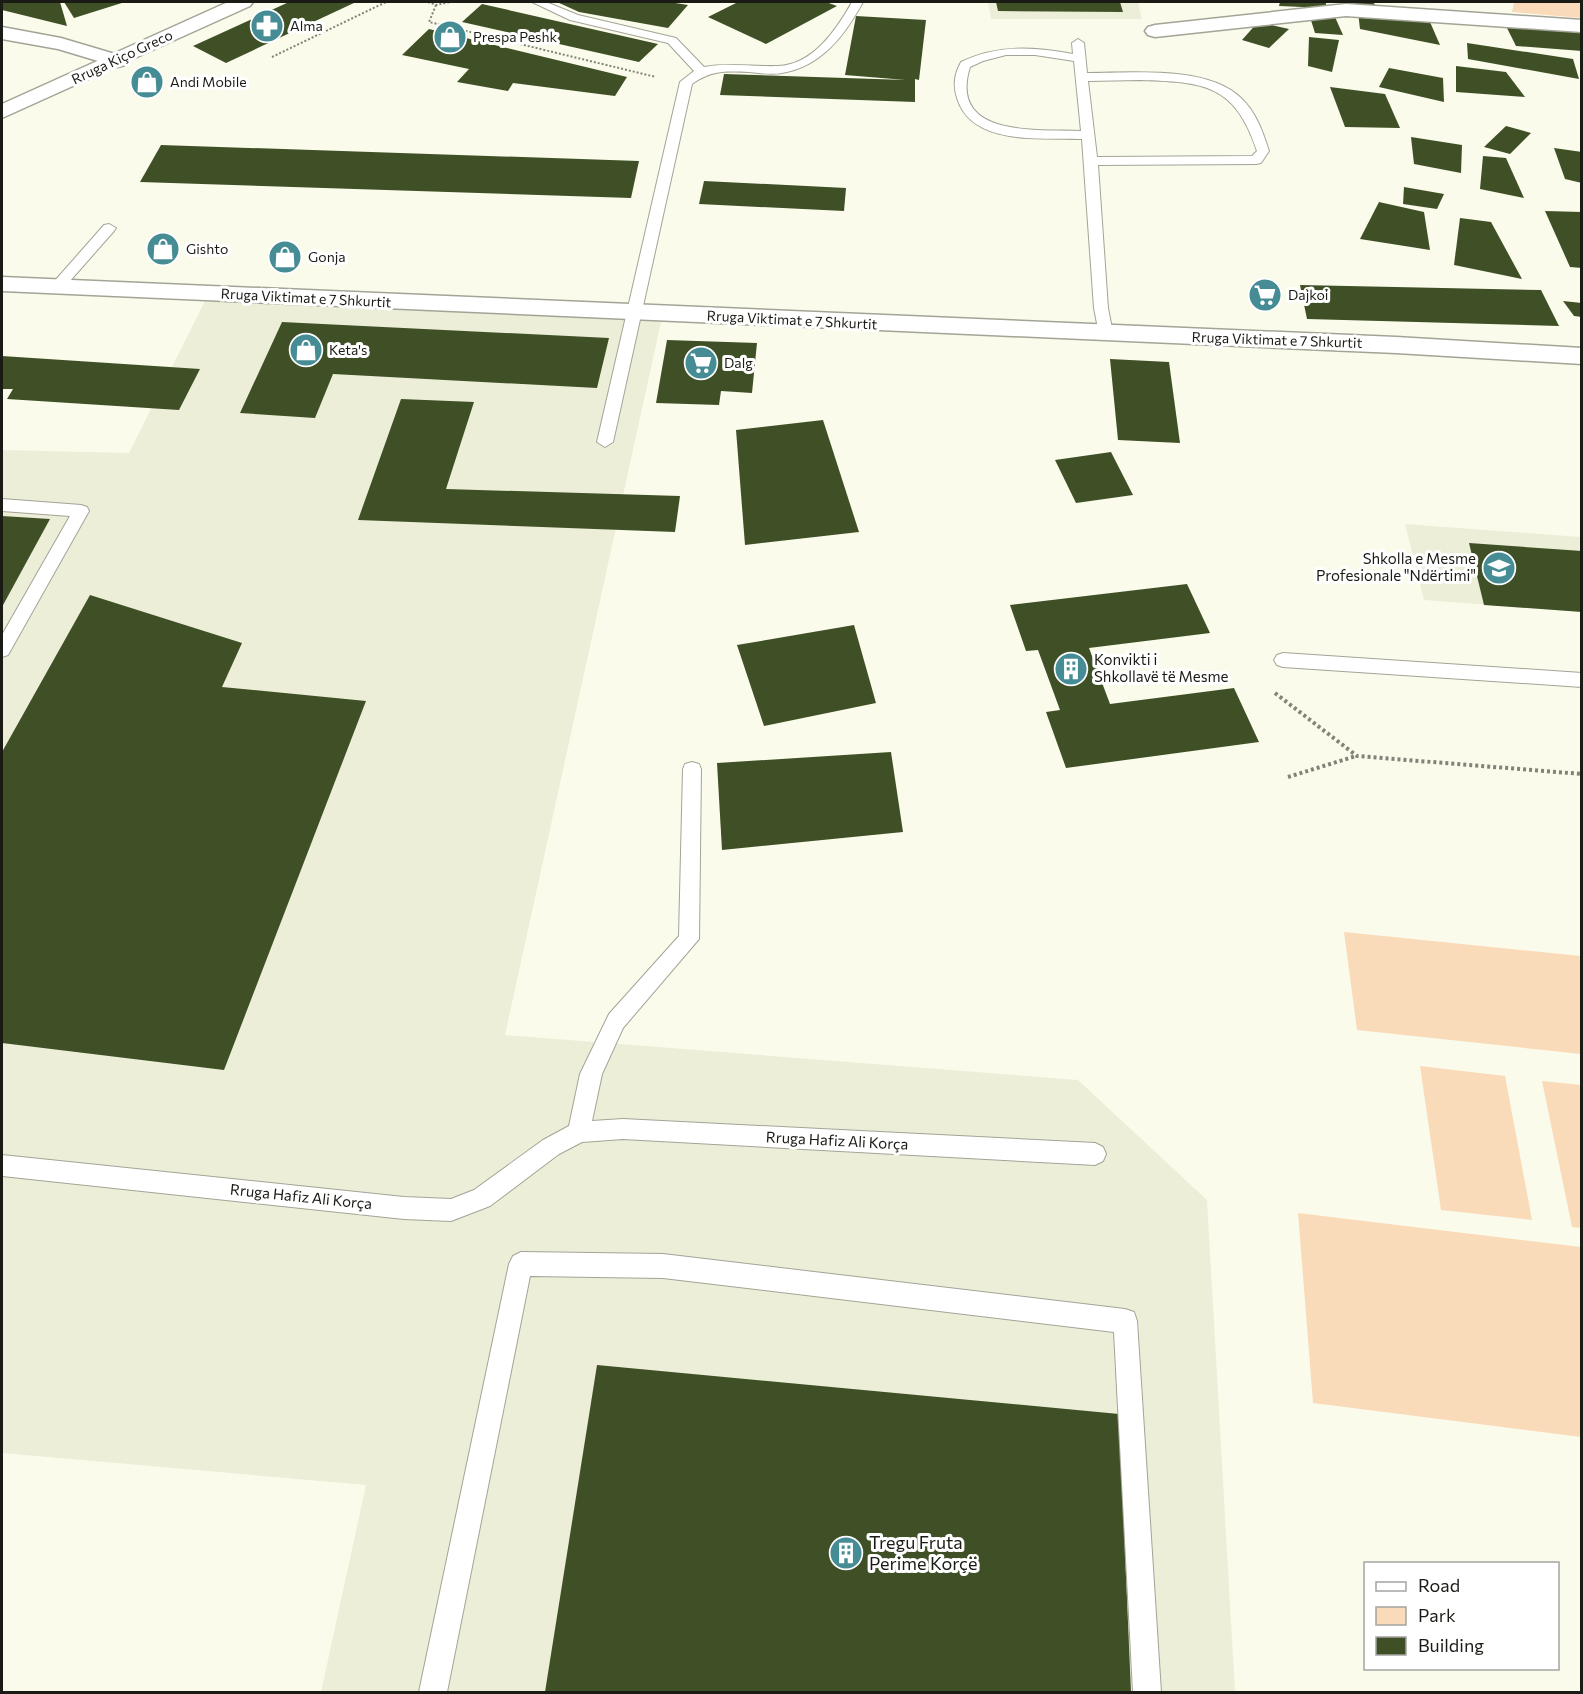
<svg xmlns="http://www.w3.org/2000/svg" width="1583" height="1694" viewBox="0 0 1583 1694" font-family="Commissioner,sans-serif">
  <style>
    .built { fill: #edeed8 }
    .green { fill: #fadbb9 }
    .building { fill: #3f5026 }
    .lines { fill: none; stroke-linecap: round; stroke-linejoin: round }
    .lane-casing { stroke: #a3a496; stroke-width: 2 }
    .street-casing { stroke: #a3a496; stroke-width: 3 }
    .secondary-casing { stroke: #a3a496; stroke-width: 3 }
    .path-far1 { stroke: #828279; stroke-width: 2; stroke-dasharray: 2 2; stroke-linecap: butt }
    .path { stroke: #828279; stroke-width: 4; stroke-dasharray: 3 3; stroke-linecap: butt }
    .lane { fill: #fff; fill-rule: evenodd }
    .street { fill: #fff; fill-rule: evenodd }
    .secondary { fill: #fff; fill-rule: evenodd }
    .labels { text-anchor: middle; stroke-width: 6; stroke-linejoin: round; paint-order: stroke }
    .far-poi-label { font-size: 14px; fill: #1b1b16; stroke: #fff; text-anchor: start }
    .far-street-label { font-size: 14px; fill: #1b1b16; stroke: #fff }
    .poi-label { font-size: 15px; fill: #1b1b16; stroke: #fff; text-anchor: end }
    .street-label { font-size: 15px; fill: #1b1b16; stroke: #fff }
    .near-poi-label { font-size: 18px; fill: #1b1b16; stroke: #fff; text-anchor: start }
  </style>
  <rect width="100%" height="100%" fill="#fbfbec"/>
  <!-- built -->
  <g class="built">
    <polygon points="988,2 1138,2 1142,19 991,19"/>
    <polygon points="206,299 661,322 505,1035 1078,1080 1207,1200 1235,1692 321,1692 366,1485 2,1453 2,450 129,453"/>
    <polygon points="1405,524 1581,537 1581,612 1424,600"/>
  </g>
  <!-- green -->
  <g class="green">
    <polygon points="1514,2 1572,2 1581,4 1581,18 1512,12"/>
    <polygon points="1344,932 1581,956 1581,1054 1357,1030"/>
    <polygon points="1420,1066 1505,1076 1532,1220 1441,1210"/>
    <polygon points="1542,1081 1581,1085 1581,1228 1572,1227"/>
    <polygon points="1298,1213 1581,1247 1581,1437 1313,1403"/>
  </g>
  <!-- building -->
  <g class="building">
    <polygon points="2,2 60,2 67,26 2,10"/>
    <polygon points="64,2 125,2 74,18"/>
    <polygon points="289,2 356,2 226,63 193,46"/>
    <polygon points="557,2 669,2 688,5 668,28 579,12"/>
    <polygon points="738,2 826,2 837,6 766,44 708,17"/>
    <polygon points="996,2 1120,2 1123,12 998,11"/>
    <polygon points="1280,2 1326,2 1326,8 1279,6"/>
    <polygon points="1352,2 1373,2 1378,9 1354,5"/>
    <polygon points="482,4 658,44 639,62 462,22"/>
    <polygon points="1358,12 1430,22 1440,45 1360,29"/>
    <polygon points="856,16 926,20 919,80 915,79 915,102 720,95 724,74 906,80 845,75"/>
    <polygon points="1310,17 1335,17 1343,35 1315,33"/>
    <polygon points="1258,22 1289,29 1269,48 1242,40"/>
    <polygon points="1506,26 1582,33 1582,51 1516,46"/>
    <polygon points="429,29 627,77 615,96 513,83 508,91 457,82 469,69 402,55"/>
    <polygon points="1309,37 1339,40 1332,72 1308,66"/>
    <polygon points="1467,43 1573,59 1579,79 1468,59"/>
    <polygon points="1456,66 1506,72 1525,97 1456,92"/>
    <polygon points="1389,68 1443,78 1444,102 1379,87"/>
    <polygon points="1330,87 1385,94 1400,128 1345,127"/>
    <polygon points="1506,126 1531,133 1510,154 1484,147"/>
    <polygon points="1411,137 1462,145 1461,173 1414,164"/>
    <polygon points="161,145 639,161 631,198 140,182"/>
    <polygon points="1554,148 1582,152 1582,183 1565,179"/>
    <polygon points="1483,156 1506,158 1524,198 1480,189"/>
    <polygon points="704,181 846,188 844,211 699,204"/>
    <polygon points="1404,187 1444,194 1437,209 1403,204"/>
    <polygon points="1379,202 1424,212 1430,250 1360,239"/>
    <polygon points="1545,211 1582,212 1582,268 1570,267"/>
    <polygon points="1460,218 1491,222 1522,279 1454,265"/>
    <polygon points="1300,285 1541,290 1559,326 1307,319"/>
    <polygon points="1563,301 1582,303 1582,317 1574,316"/>
    <polygon points="282,322 609,338 597,388 333,374 315,418 240,413"/>
    <polygon points="667,340 757,343 752,393 721,391 719,405 656,403"/>
    <polygon points="2,356 200,369 179,410 7,399 13,389 2,389"/>
    <polygon points="1110,359 1169,362 1180,443 1118,440"/>
    <polygon points="401,399 474,402 446,489 680,496 675,532 358,520"/>
    <polygon points="823,420 859,532 745,545 736,430"/>
    <polygon points="1111,452 1133,495 1076,503 1055,460"/>
    <polygon points="2,516 50,519 2,607"/>
    <polygon points="1469,543 1582,551 1582,612 1484,605"/>
    <polygon points="1187,584 1210,633 1089,648 1110,704 1234,688 1259,742 1066,768 1046,712 1060,710 1038,650 1026,651 1010,605"/>
    <polygon points="90,595 242,643 222,687 366,701 224,1070 2,1043 2,752"/>
    <polygon points="854,625 876,703 764,726 737,645"/>
    <polygon points="891,752 903,832 722,850 717,763"/>
    <polygon points="597,1365 1119,1414 1131,1692 545,1692"/>
  </g>
  <g class="lines">
    <!-- lane casing -->
    <g class="lane-casing">
      <g id="lane">
        <path d="M532,2H546L578,15L676,38L704,67C729,62 753,67 778,66C813,65 837,29 852,2H863C845,35 821,67 782,73C772,75 760,73 749,72C726,71 711,70 692,84L613,442L605,447L597,442L680,82L694,71L668,43L570,20Z"/>
        <path d="M1078,39L1084,43L1087,73C1131,73 1208,65 1241,98C1256,112 1263,132 1269,151L1261,163L1256,164L1098,165L1108,308L1113,334L1106,338L1099,334L1094,308L1082,139C1042,137 972,147 957,98C953,85 954,75 961,62C998,44 1034,47 1073,54L1072,43ZM1006,55H1035L1074,61L1081,131C1037,129 948,138 970,67L983,61ZM1140,80C1204,82 1235,84 1257,151L1252,156L1097,157L1088,81Z"/>
        <polygon points="109,224 116,228 114,231 62,290 52,290 50,287 52,284 104,225"/>
        <polygon points="2,499 81,505 87,507 89,511 8,655 2,657 2,635 70,516 2,511"/>
        <polygon points="1283,653 1582,673 1582,687 1283,667 1277,665 1274,660 1277,655"/>
        <polygon points="692,762 699,764 701,769 699,939 623,1028 602,1074 592,1121 623,1119 1095,1143 1103,1147 1106,1154 1103,1161 1095,1165 623,1139 582,1142 559,1154 490,1206 451,1221 404,1219 2,1176 2,1155 404,1197 451,1199 474,1190 543,1140 569,1126 580,1074 609,1014 679,936 683,769 685,764"/>
        <polygon points="521,1252 663,1254 1125,1309 1134,1312 1137,1321 1161,1692 1133,1692 1114,1332 663,1278 530,1276 447,1692 419,1692 509,1264 513,1256"/>
      </g>
    </g>
    <!-- street casing -->
    <g class="street-casing">
      <g id="street">
        <polygon points="1346,4 1582,20 1582,32 1346,16 1155,37 1148,35 1145,31 1148,27 1155,25"/>
        <polygon points="2,27 61,38 125,57 128,61 125,65 118,67 58,49 2,39"/>
      </g>
    </g>
    <!-- secondary casing -->
    <g class="secondary-casing">
      <g id="secondary">
        <polygon points="228,2 253,2 250,6 2,118 2,104"/>
        <polygon points="2,277 1396,337 1582,348 1582,364 1396,353 2,291"/>
      </g>
    </g>
    <!-- path-far1 -->
    <g class="path-far1">
      <polyline points="428,2 436,5 450,2"/>
      <polyline points="436,5 429,22 656,77"/>
      <polyline points="272,57 386,2"/>
    </g>
    <!-- path -->
    <g class="path">
      <polyline points="1275,693 1357,756 1582,774"/>
      <polyline points="1288,777 1356,756"/>
    </g>
    <!-- lane -->
    <use href="#lane" class="lane"/>
    <!-- street -->
    <use href="#street" class="street"/>
    <!-- secondary -->
    <use href="#secondary" class="secondary"/>
  </g>
  <!-- icons -->
  <defs>
    <g id="pharmacy-disc" transform="scale(1.725)"><circle r="9.5" fill="#458c94" stroke="#fff"/><path d="M-2-6h4v4h4v4h-4v4h-4v-4h-4v-4h4Z" fill="#fff"/></g>
    <g id="shop-disc" transform="scale(1.725)"><circle r="9.5" fill="#458c94" stroke="#fff"/><path d="M-5-2.5h2.3a2.7 3.5 0 0 1 5.4 0H5L5.5 6h-11ZM-1.5-2.5h3a1.5 2.3 0 0 0-3 0Z" fill="#fff"/></g>
    <g id="supermarket-disc" transform="scale(1.725)"><circle r="9.5" fill="#458c94" stroke="#fff"/><path d="M-6-5.5h2.5l.6 2H6L4.5 2H-2.5L-4.4-4H-6ZM-1.5 3.2a1.3 1.3 0 1 0 .1 0ZM3 3.2a1.3 1.3 0 1 0 .1 0Z" fill="#fff"/></g>
    <g id="school-disc" transform="scale(1.725)"><circle r="9.5" fill="#458c94" stroke="#fff"/><path d="M0-5L7-2L0 1L-7-2ZM-4 1L0 2.5L4 1V4Q0 6-4 4Z" fill="#fff"/></g>
    <g id="building-disc" transform="scale(1.725)"><circle r="9.5" fill="#458c94" stroke="#fff"/><path d="M-4-6H4V6H1V3H-1V6H-4ZM-2.5-4.3h1.7v1.8h-1.7ZM.8-4.3h1.7v1.8H.8ZM-2.5-1h1.7V.8h-1.7ZM.8-1h1.7V.8H.8Z" fill="#fff"/></g>
  </defs>
  <g fill-rule="evenodd">
    <use href="#pharmacy-disc" x="267" y="26"/>
    <use href="#shop-disc" x="450" y="37"/>
    <use href="#shop-disc" x="147" y="82"/>
    <use href="#shop-disc" x="163" y="249"/>
    <use href="#shop-disc" x="285" y="257"/>
    <use href="#supermarket-disc" x="1265" y="295"/>
    <use href="#shop-disc" x="306" y="350"/>
    <use href="#supermarket-disc" x="701" y="363"/>
    <use href="#school-disc" x="1499" y="568"/>
    <use href="#building-disc" x="1071" y="669"/>
    <use href="#building-disc" x="846" y="1553"/>
  </g>
  <g class="labels">
    <!-- far-poi labels -->
    <g class="far-poi-label">
      <text x="290" y="31">Alma</text>
      <text x="473" y="42">Prespa Peshk</text>
      <text x="170" y="87">Andi Mobile</text>
      <text x="186" y="254">Gishto</text>
      <text x="308" y="262">Gonja</text>
      <text x="1288" y="300">Dajkoi</text>
      <text x="329" y="355">Keta's</text>
      <text x="724" y="368">Dalg</text>
    </g>
    <!-- far-street labels -->
    <g class="far-street-label">
      <text transform="translate(122 57) rotate(-25)" y="5">Rruga Kiço Greco</text>
      <text transform="translate(306 298) rotate(3)" y="5">Rruga Viktimat e 7 Shkurtit</text>
      <text transform="translate(792 320) rotate(3)" y="5">Rruga Viktimat e 7 Shkurtit</text>
      <text transform="translate(1277 340) rotate(2)" y="5">Rruga Viktimat e 7 Shkurtit</text>
    </g>
    <!-- poi labels -->
    <g class="poi-label">
      <text x="1476" y="564">Shkolla e Mesme<tspan x="1476" dy="17">Profesionale "Ndërtimi"</tspan></text>
      <text x="1094" y="665" text-anchor="start">Konvikti i<tspan x="1094" dy="17">Shkollavë të Mesme</tspan></text>
    </g>
    <!-- street labels -->
    <g class="street-label">
      <text transform="translate(837 1141) rotate(3)" y="5">Rruga Hafiz Ali Korça</text>
      <text transform="translate(301 1197) rotate(6)" y="5">Rruga Hafiz Ali Korça</text>
    </g>
    <!-- near-poi labels -->
    <g class="near-poi-label">
      <text x="869" y="1549">Tregu Fruta<tspan x="869" dy="21">Perime Korçë</tspan></text>
    </g>
  </g>
  <!-- border -->
  <rect width="1583" height="1694" fill="none" stroke="#1b1b16" stroke-width="6"/>
  <!-- legend -->
  <rect x="1364" y="1562" width="195" height="108" fill="#ffffff" stroke="#a4a4a2" stroke-width="1.5"/>
  <rect x="1376" y="1582" width="30" height="9" fill="#ffffff" stroke="#a4a4a2" stroke-width="1.5"/>
  <text x="1418" y="1592" font-size="18" fill="#1b1b16">Road</text>
  <rect x="1376" y="1607" width="30" height="18" fill="#fadbb9" stroke="#a4a4a2" stroke-width="1.5"/>
  <text x="1418" y="1622" font-size="18" fill="#1b1b16">Park</text>
  <rect x="1376" y="1637" width="30" height="18" fill="#3f5026" stroke="#a4a4a2" stroke-width="1.5"/>
  <text x="1418" y="1652" font-size="18" fill="#1b1b16">Building</text>
</svg>
